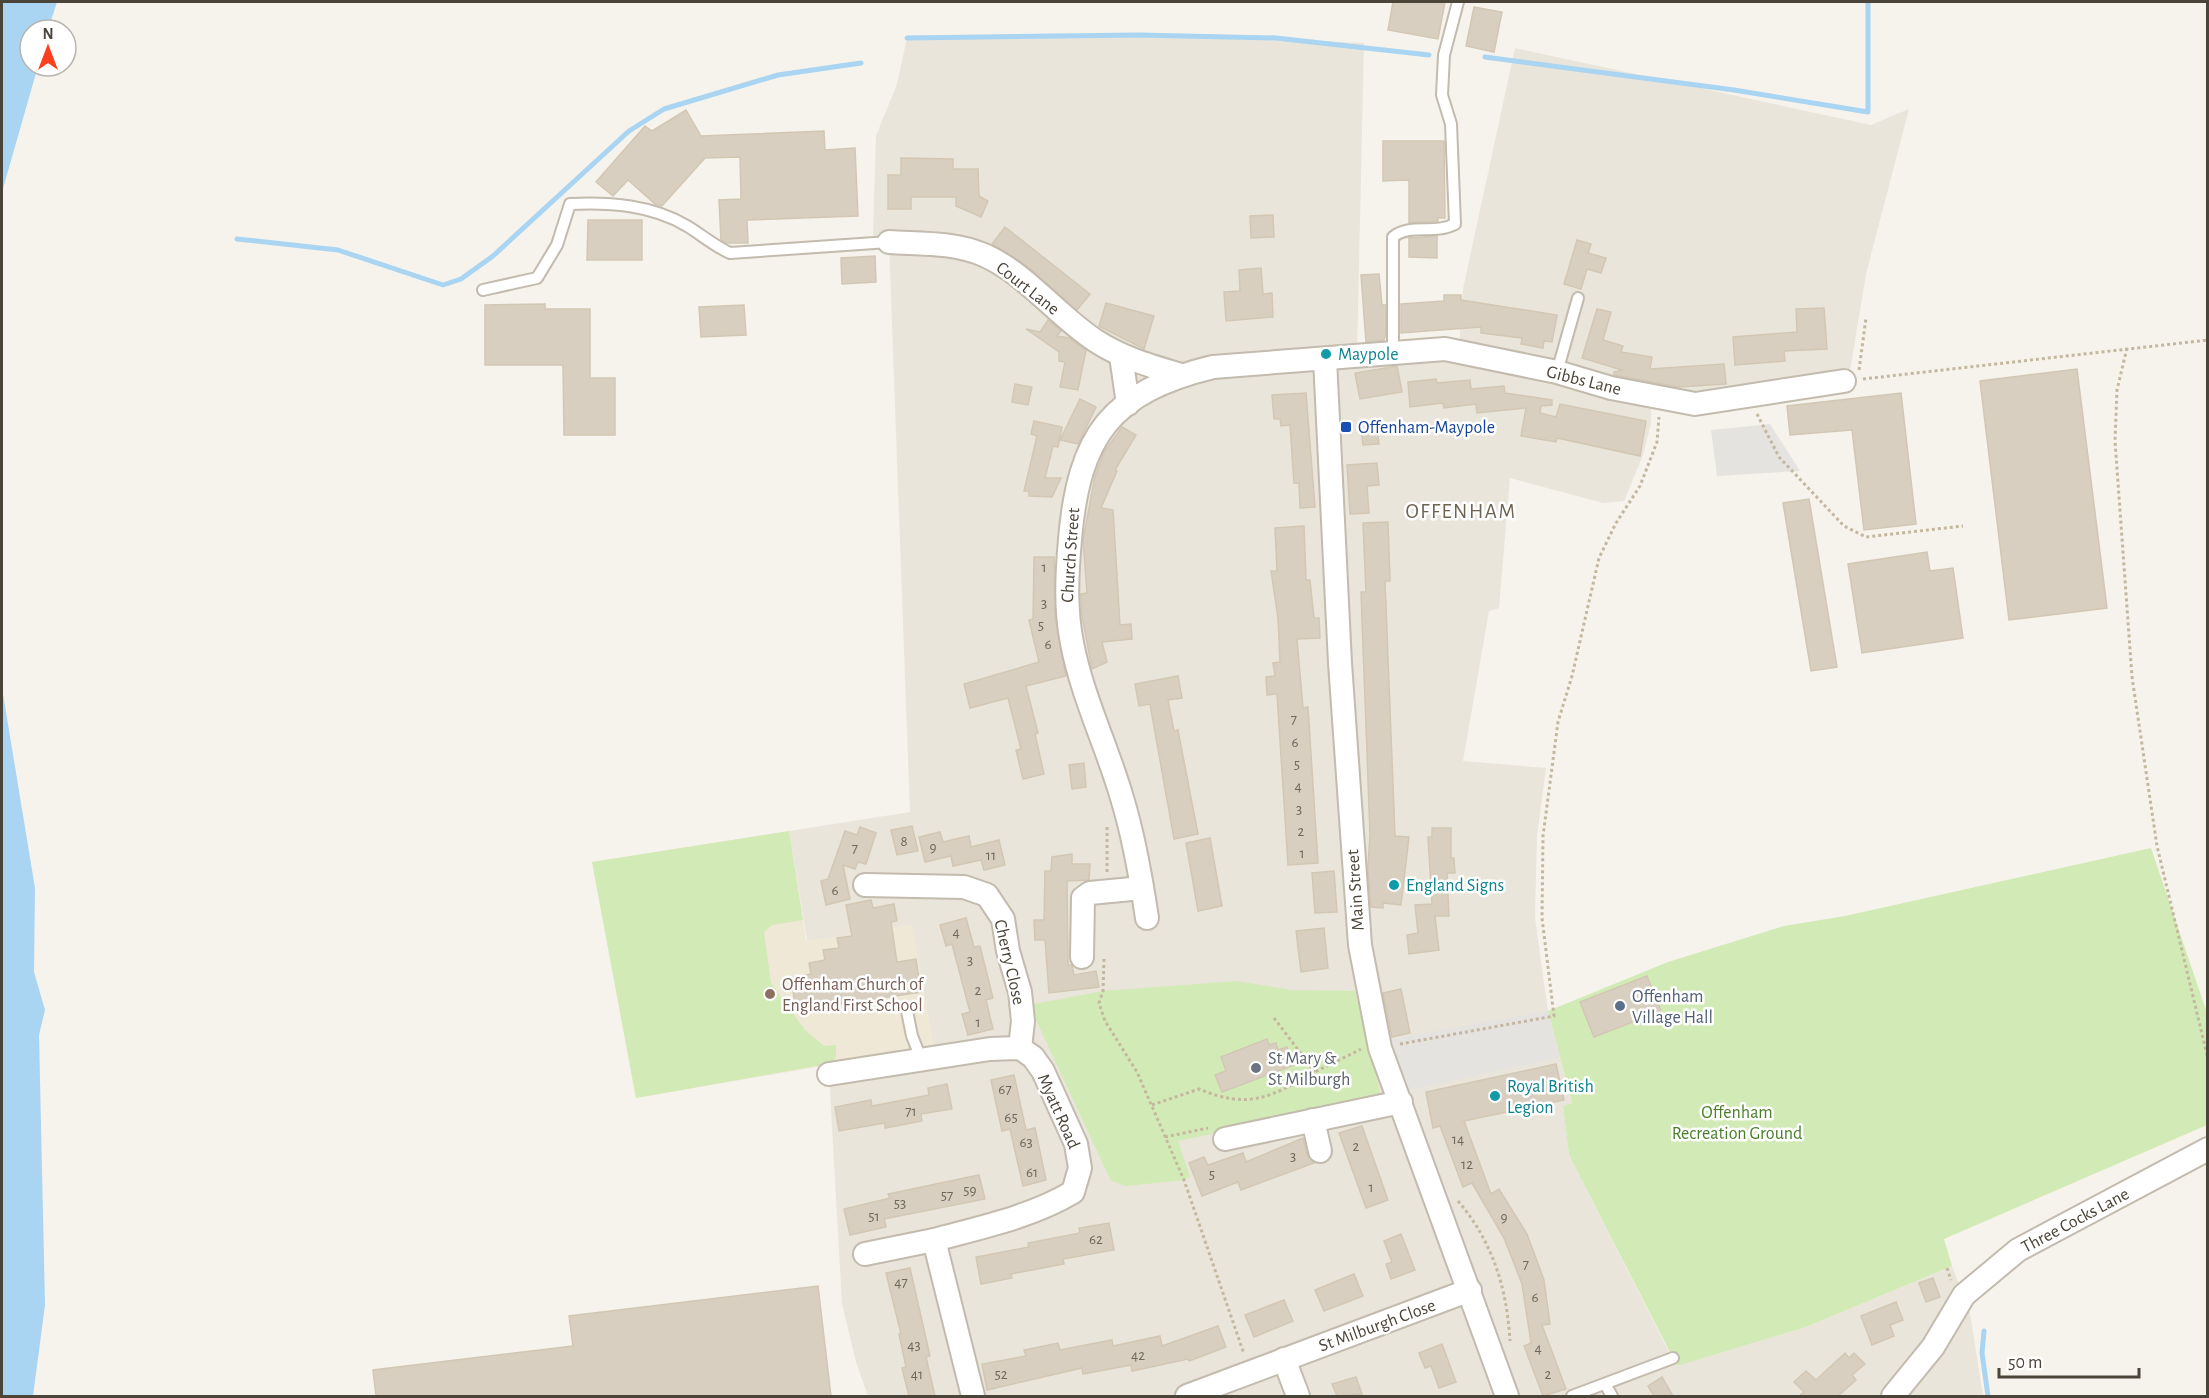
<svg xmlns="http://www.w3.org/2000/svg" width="2209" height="1398" viewBox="0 0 2209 1398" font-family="'Alegreya Sans',sans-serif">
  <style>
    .residential { fill: #eae5da }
    .education { fill: #efe8d6 }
    .green { fill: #d2eab5 }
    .parking { fill: #e5e3e0 }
    .water { fill: #a9d4f2 }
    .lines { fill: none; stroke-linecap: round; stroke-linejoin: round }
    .stream { stroke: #a9d4f2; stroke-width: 5 }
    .building { fill: #d8cfc1; stroke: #d3c7b4; stroke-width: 1.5 }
    .service-casing { stroke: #c2bbae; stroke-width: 14 }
    .minor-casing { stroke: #c2bbae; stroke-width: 26 }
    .path { stroke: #c4b79f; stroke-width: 3; stroke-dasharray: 3 3; stroke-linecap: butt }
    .service { stroke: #fff; stroke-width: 10 }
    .minor { stroke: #fff; stroke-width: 22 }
    .culture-dot { fill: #0f9aa8; stroke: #fff; stroke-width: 2 }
    .transit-dot { fill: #1a4fb4; stroke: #fff; stroke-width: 2 }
    .education-dot { fill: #8d6e63; stroke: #fff; stroke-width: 2 }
    .service-dot { fill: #5c6f8a; stroke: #fff; stroke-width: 2 }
    .worship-dot { fill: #6b7280; stroke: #fff; stroke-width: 2 }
    .labels { text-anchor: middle; stroke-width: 5; stroke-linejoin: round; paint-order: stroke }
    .number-label { font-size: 15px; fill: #6e675b }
    .street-label { font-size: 18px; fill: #4b4439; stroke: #fff }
    .culture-label { font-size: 18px; fill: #0d838f; stroke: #fff; text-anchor: start }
    .transit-label { font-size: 18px; fill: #164399; stroke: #fff; text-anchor: start }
    .education-label { font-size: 18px; fill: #785e54; stroke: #fff; text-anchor: start }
    .service-label { font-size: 18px; fill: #4e5e75; stroke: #fff; text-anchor: start }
    .worship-label { font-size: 18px; fill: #5b616d; stroke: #fff; text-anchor: start }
    .park-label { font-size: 18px; fill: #4a7f2a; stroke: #fff }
    .quarter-label { font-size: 21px; letter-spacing: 1.5px; fill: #6e6250; stroke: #fff }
  </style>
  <rect width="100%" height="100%" fill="#f6f3ec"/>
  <!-- residential -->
  <polygon class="residential" points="1145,34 1364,43 1357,353 1459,349 1463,289 1515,48 1871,125 1909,109 1866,274 1849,377 1651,405 1651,424 1643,455 1624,501 1603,503 1510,478 1499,608 1489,611 1463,761 1546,768 1537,836 1535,918 1548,1011 1572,1104 1563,1106 1569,1155 1676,1366 1806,1327 1952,1266 1970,1313 1983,1396 868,1396 856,1362 842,1304 829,1074 789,831 910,812 889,243 873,235 876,136 897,84 907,38"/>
  <!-- education -->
  <polygon class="education" points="789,831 806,941 912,925 934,1047 636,1098 592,862"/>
  <!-- green -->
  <g class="green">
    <polygon points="789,831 803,920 772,925 764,932 771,983 805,1030 824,1046 836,1045 836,1056 833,1063 636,1098 592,862"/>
    <polygon points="2151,848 2207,1013 2207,1125 1944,1239 1952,1266 1806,1327 1677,1366 1569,1155 1563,1106 1572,1103 1548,1011 1668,962 1784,926 1845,916"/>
    <polygon points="1237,981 1292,990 1355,991 1382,1100 1178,1141 1190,1177 1184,1180 1126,1186 1111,1181 1029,1005 1103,991"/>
  </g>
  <!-- parking -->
  <g class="parking">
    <polygon points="1770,424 1800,471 1717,476 1711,430"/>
    <polygon points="1548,1011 1560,1057 1406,1091 1392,1039"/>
  </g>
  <!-- water -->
  <g class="water">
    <polygon points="2,2 57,2 48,30 30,30 30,66 38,66 2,192"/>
    <polygon points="2,688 35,888 34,972 45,1010 39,1035 45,1305 33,1396 2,1396"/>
  </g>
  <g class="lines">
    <!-- stream -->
    <g class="stream">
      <polyline points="907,38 1139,35 1276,38 1429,55"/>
      <polyline points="1485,57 1734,90 1868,112 1868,2"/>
      <polyline points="237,239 338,250 443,285 461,279 493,256 629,131 664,109 778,75 861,63"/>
      <polyline points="1984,1331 1982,1353 1988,1396"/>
    </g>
  </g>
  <!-- building -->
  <g class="building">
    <polygon points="1393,2 1445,2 1438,39 1388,30"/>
    <polygon points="1474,7 1502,12 1494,52 1466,46"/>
    <polygon points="686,110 701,136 824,131 825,150 855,148 858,216 747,220 748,243 727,243 721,240 719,200 741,199 740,157 705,158 662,206 655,204 628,180 613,196 596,182 645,126 652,131"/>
    <polygon points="1383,141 1444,141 1445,218 1438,218 1438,221 1409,223 1409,180 1383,181"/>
    <polygon points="901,158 953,159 953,169 978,169 979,196 988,201 981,217 956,206 956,197 911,197 911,209 888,209 888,175 901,175"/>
    <polygon points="1273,215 1274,237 1251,238 1250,216"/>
    <polygon points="588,220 642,220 642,260 587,260"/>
    <polygon points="1005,227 1090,294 1077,310 1022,262 992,244"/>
    <polygon points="1437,236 1437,258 1409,257 1409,238"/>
    <polygon points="1577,240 1591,244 1588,253 1606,258 1601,273 1587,269 1581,289 1564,284"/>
    <polygon points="875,256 876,282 842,284 841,258"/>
    <polygon points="1261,268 1263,294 1272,293 1273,317 1226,321 1224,292 1240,291 1239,270"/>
    <polygon points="1379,274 1382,305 1386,305 1386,334 1384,340 1366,342 1361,275"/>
    <polygon points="1444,295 1461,295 1461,300 1557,315 1552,342 1544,341 1543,348 1521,344 1522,338 1481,333 1481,327 1401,333 1401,304 1444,301"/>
    <polygon points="1106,303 1154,316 1144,349 1099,326"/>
    <polygon points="545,304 545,309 590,309 590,378 615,378 615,435 564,435 563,365 485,365 485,305"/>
    <polygon points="744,305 746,335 701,337 699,307"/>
    <polygon points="1824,308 1827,349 1784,351 1785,361 1735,365 1733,337 1797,332 1796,309"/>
    <polygon points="1597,309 1611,312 1603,340 1623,346 1621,352 1652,357 1650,369 1724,364 1726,384 1678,387 1614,375 1614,372 1622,370 1582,358"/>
    <polygon points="1048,320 1061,331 1057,336 1069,338 1086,350 1078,390 1060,387 1065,362 1059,361 1059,352 1026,329 1040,332"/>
    <polygon points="1397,366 1402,392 1360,399 1355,373"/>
    <polygon points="2077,369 2107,608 2009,620 1980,381"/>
    <polygon points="1436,379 1437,383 1470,380 1471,389 1504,386 1505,393 1552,400 1552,405 1541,406 1540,413 1556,417 1560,404 1646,421 1640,456 1557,438 1556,442 1521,436 1526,408 1477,413 1476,404 1444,408 1443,403 1410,407 1408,382"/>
    <polygon points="1015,384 1032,387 1028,405 1012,402"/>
    <polygon points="1306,393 1315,507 1300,508 1299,483 1294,483 1290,425 1281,426 1280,419 1274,419 1272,395"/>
    <polygon points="1901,393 1916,524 1864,530 1852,430 1790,435 1787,406"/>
    <polygon points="1080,399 1096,407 1078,444 1060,440"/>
    <polygon points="1034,421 1062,427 1058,447 1053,446 1045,478 1061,478 1052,497 1029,496 1029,491 1024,491 1037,436 1031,434"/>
    <polygon points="1122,427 1136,435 1115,470 1117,471 1101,508 1113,510 1120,625 1131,624 1132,639 1102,642 1107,662 1092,669 1082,616 1081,594 1087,593 1083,540 1095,476 1104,452"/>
    <polygon points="1377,428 1379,444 1363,445 1361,430"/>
    <polygon points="1377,463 1379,485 1367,486 1369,513 1350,514 1347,465"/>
    <polygon points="1809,499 1837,667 1811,671 1783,503"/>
    <polygon points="1388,522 1390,581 1385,581 1395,836 1409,837 1401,905 1383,903 1383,908 1371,907 1368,868 1370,834 1361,592 1366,592 1363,523"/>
    <polygon points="1304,526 1306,580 1310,580 1314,618 1319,618 1320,638 1297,639 1303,708 1308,707 1318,863 1288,865 1277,694 1267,695 1266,677 1275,676 1273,663 1280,662 1278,618 1271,571 1277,571 1275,528"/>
    <polygon points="1927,552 1930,571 1953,568 1963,638 1862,653 1848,564"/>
    <polygon points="1034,557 1054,557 1055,618 1066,676 1026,686 1038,733 1035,734 1044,774 1023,779 1016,750 1021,749 1008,698 970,708 964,684 1039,662 1029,620 1033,619"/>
    <polygon points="1178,676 1182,698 1168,700 1174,731 1178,730 1198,834 1174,839 1150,704 1139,706 1135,684"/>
    <polygon points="1084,763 1086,787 1072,789 1069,765"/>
    <polygon points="912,826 918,851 897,855 891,830"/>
    <polygon points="860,827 876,833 866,864 858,862 855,869 843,865 850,899 826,905 821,881 828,879 845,831 857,835"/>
    <polygon points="1432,828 1451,828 1451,858 1454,858 1455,873 1447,873 1449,916 1435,916 1439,950 1409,954 1407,935 1418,933 1415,905 1432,904 1428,837 1432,837"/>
    <polygon points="940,832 943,842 969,836 971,847 999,840 1005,865 984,870 981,860 953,866 951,856 925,862 919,837"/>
    <polygon points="1210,838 1222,906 1198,911 1186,843"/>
    <polygon points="1072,854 1072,864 1090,864 1089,880 1067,881 1068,965 1072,965 1074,975 1096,971 1099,987 1049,993 1045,940 1035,940 1034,920 1044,920 1045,871 1051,871 1052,857"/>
    <polygon points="1334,871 1337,912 1315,913 1312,873"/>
    <polygon points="871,900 873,908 894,904 897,921 891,922 897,962 916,959 921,992 815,1008 814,1000 795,1003 791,978 811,974 809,963 825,960 823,950 839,948 837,938 852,936 846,905"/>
    <polygon points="966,918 974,947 980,946 993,998 986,1000 993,1029 968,1035 962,1014 970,1012 952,944 946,946 940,925"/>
    <polygon points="1324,928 1328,968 1301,972 1296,931"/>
    <polygon points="1647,976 1661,1011 1594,1037 1580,1002"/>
    <polygon points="1401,989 1410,1033 1392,1037 1383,993"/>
    <polygon points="1267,1039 1269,1045 1276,1043 1278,1050 1287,1047 1294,1065 1222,1092 1215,1075 1226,1071 1221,1057"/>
    <polygon points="1556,1064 1564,1100 1464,1121 1491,1194 1499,1189 1527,1234 1544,1280 1550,1324 1542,1325 1566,1389 1543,1396 1524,1346 1531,1343 1522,1284 1504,1238 1472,1183 1463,1187 1440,1126 1433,1128 1426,1092"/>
    <polygon points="1014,1075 1026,1130 1035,1128 1046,1180 1023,1186 1010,1129 1002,1131 991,1080"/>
    <polygon points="947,1084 952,1109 921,1114 922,1121 885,1128 885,1123 839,1131 835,1107 871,1100 872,1106 929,1095 928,1088"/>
    <polygon points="1362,1126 1388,1200 1366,1208 1339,1133"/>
    <polygon points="1303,1138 1307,1155 1314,1163 1241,1190 1238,1182 1202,1196 1189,1163 1204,1157 1208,1165 1243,1153 1246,1162"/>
    <polygon points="979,1175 985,1199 884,1219 886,1227 850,1235 844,1209 890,1198 888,1194"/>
    <polygon points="1109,1223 1114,1250 1063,1259 1064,1264 1011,1274 1012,1278 981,1284 976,1257 1029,1247 1028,1243 1080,1233 1079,1228"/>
    <polygon points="1401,1234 1415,1270 1391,1279 1386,1264 1392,1262 1384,1241"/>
    <polygon points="910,1268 930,1356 926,1357 935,1396 909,1396 902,1368 906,1367 899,1334 901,1334 886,1273"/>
    <polygon points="1354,1274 1363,1296 1324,1311 1315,1290"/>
    <polygon points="1933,1278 1940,1297 1926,1302 1919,1283"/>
    <polygon points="818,1286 831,1396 376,1396 373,1370 573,1346 569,1316"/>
    <polygon points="1284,1300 1293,1321 1254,1337 1245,1315"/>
    <polygon points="1896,1302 1903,1320 1890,1325 1894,1336 1872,1345 1861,1316"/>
    <polygon points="1218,1326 1226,1347 1189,1361 1188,1359 1132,1371 1131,1365 1083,1374 1082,1368 987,1390 982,1364 1026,1356 1024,1350 1058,1343 1060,1350 1112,1340 1113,1346 1160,1336 1162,1346"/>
    <polygon points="1442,1344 1456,1382 1439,1388 1431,1366 1425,1368 1419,1353"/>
    <polygon points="1845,1353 1849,1358 1854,1353 1865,1364 1852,1375 1856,1380 1838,1396 1799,1396 1804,1392 1794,1382 1806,1371 1816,1380"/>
    <polygon points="1356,1377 1362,1394 1337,1396 1332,1384"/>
    <polygon points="1662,1377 1673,1396 1654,1396 1648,1386"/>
  </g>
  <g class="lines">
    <!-- service casing -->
    <g class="service-casing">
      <g id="service">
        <path d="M483,290L537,278L557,245L570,204C610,202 652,205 687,226C702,235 714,246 730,253L889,242"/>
        <path d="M1393,353V237C1410,223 1434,235 1455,224L1451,124L1442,95L1444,55L1458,2"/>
        <polyline points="1557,372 1578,298"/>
        <polyline points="907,1011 912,1036 922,1061"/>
        <polyline points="1605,1384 1612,1396"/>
        <polyline points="1572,1396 1673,1358"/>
      </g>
    </g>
    <!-- minor casing -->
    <g class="minor-casing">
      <g id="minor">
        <path d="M889,242C921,244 953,242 984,255C1027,274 1057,316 1096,341C1122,358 1151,366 1181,375"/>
        <polyline points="1121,356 1128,404"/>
        <polyline points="1325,359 1340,663 1360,945 1380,1048 1507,1396"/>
        <polyline points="865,885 964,887 987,895 1003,919 1008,951 1020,992 1023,1021 1020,1048"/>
        <path d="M1147,918C1141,878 1134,837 1122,798C1107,746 1082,696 1072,643C1065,608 1067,574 1070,539C1079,436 1110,392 1213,367L1445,349L1557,372L1611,388L1695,404L1844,381"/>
        <polyline points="1082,957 1083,898 1090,893 1142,888"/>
        <path d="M829,1074L990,1049L1020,1048L1033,1057L1043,1071L1076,1144L1080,1168L1073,1192C1031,1217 982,1227 934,1240L973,1396"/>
        <polyline points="1313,1120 1320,1151"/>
        <polyline points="1225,1139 1401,1102"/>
        <polyline points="865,1254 934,1240"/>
        <polyline points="1284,1359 1298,1396"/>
        <polyline points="1187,1396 1470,1290"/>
        <polyline points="1893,1396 1933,1347 1964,1295 2018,1250 2208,1149"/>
      </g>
    </g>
    <!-- path -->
    <g class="path">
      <polyline points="2127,348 2117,390 2115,441 2132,677 2157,846 2208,1059"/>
      <polyline points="1859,370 1866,318"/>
      <polyline points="1863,379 2208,340"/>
      <polyline points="1757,414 1779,457 1844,526 1866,537 1963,526"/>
      <polyline points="1107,872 1107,827"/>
      <polyline points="1104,959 1103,991 1099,1003 1105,1021 1137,1072 1184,1180 1244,1354"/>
      <polyline points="1274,1018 1315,1072"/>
      <polyline points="1400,1044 1554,1016 1542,918 1543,836 1558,722 1572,676 1599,558 1616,523 1640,486 1657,442 1659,417"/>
      <path d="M1152,1105L1199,1089C1249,1110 1271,1097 1315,1072C1330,1064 1346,1057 1361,1049"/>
      <polyline points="1165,1137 1208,1128"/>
      <path d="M1458,1201C1493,1242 1507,1289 1510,1341"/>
      <polyline points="1947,1268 1951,1280"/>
    </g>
    <!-- service -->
    <use href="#service" class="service"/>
    <!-- minor -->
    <use href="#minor" class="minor"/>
  </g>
  <!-- markers -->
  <g class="culture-dot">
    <circle cx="1326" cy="354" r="6"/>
    <circle cx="1394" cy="885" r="6"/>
    <circle cx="1495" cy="1096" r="6"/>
  </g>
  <rect class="transit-dot" x="1340" y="421" width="12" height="12" rx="3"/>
  <circle class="education-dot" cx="770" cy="994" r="6"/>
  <circle class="service-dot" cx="1620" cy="1006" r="6"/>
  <circle class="worship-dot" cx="1256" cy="1068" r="6"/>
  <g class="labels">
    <!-- number labels -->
    <g class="number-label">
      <text x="1044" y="572">1</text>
      <text x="1044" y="608">3</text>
      <text x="1041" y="630">5</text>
      <text x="1048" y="649">6</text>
      <text x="1294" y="724">7</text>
      <text x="1295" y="747">6</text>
      <text x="1297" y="769">5</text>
      <text x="1298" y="791">4</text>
      <text x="1299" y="814">3</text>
      <text x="1301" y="836">2</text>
      <text x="904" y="846">8</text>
      <text x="933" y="852">9</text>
      <text x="855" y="853">7</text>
      <text x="1302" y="858">1</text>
      <text x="991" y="860">11</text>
      <text x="835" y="895">6</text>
      <text x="956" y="937">4</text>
      <text x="970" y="965">3</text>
      <text x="978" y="995">2</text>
      <text x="978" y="1027">1</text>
      <text x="1005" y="1094">67</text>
      <text x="911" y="1116">71</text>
      <text x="1011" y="1122">65</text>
      <text x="1458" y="1144">14</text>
      <text x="1026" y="1147">63</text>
      <text x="1356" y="1151">2</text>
      <text x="1293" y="1161">3</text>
      <text x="1467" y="1169">12</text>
      <text x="1032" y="1177">61</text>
      <text x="1212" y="1179">5</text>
      <text x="1371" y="1192">1</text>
      <text x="970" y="1195">59</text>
      <text x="947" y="1200">57</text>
      <text x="900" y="1208">53</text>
      <text x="874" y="1221">51</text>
      <text x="1504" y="1222">9</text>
      <text x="1096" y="1244">62</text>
      <text x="1526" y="1269">7</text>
      <text x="901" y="1287">47</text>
      <text x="1535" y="1302">6</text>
      <text x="914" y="1350">43</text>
      <text x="1538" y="1353">4</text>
      <text x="1138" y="1360">42</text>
      <text x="917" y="1379">41</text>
      <text x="1001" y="1379">52</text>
      <text x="1548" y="1379">2</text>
    </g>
    <!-- street labels -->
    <g class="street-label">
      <text transform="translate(1028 288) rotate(38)" y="6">Court Lane</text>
      <text transform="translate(1584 380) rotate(14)" y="6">Gibbs Lane</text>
      <text transform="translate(1070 555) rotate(-86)" y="6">Church Street</text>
      <text transform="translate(1355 890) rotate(-94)" y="6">Main Street</text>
      <text transform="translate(1010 962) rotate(77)" y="6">Cherry Close</text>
      <text transform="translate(1059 1111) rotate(66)" y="6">Myatt Road</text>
      <text transform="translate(2075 1220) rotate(-28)" y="6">Three Cocks Lane</text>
      <text transform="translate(1377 1325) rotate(-20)" y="6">St Milburgh Close</text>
    </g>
    <!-- culture labels -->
    <g class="culture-label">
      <text x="1338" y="360">Maypole</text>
      <text x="1406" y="891">England Signs</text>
      <text x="1507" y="1092">Royal British<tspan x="1507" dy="21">Legion</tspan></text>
    </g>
    <!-- transit labels -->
    <g class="transit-label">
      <text x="1358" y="433">Offenham-Maypole</text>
    </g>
    <!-- education labels -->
    <g class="education-label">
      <text x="782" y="990">Offenham Church of<tspan x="782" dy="21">England First School</tspan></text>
    </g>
    <!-- service labels -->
    <g class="service-label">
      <text x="1632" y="1002">Offenham<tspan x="1632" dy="21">Village Hall</tspan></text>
    </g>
    <!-- worship labels -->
    <g class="worship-label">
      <text x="1268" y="1064">St Mary &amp;<tspan x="1268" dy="21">St Milburgh</tspan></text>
    </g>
    <!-- park labels -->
    <g class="park-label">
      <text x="1737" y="1118">Offenham<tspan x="1737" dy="21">Recreation Ground</tspan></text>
    </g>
    <!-- quarter labels -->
    <g class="quarter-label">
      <text x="1461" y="518">OFFENHAM</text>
    </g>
  </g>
  <!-- border -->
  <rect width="2209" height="1398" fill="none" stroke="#4b4439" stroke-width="6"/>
  <!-- north arrow -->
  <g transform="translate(48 48)"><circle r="28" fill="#ffffff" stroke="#b7b4b0" stroke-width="1.5"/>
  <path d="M0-4.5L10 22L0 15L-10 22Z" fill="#fc3f1d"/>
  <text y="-9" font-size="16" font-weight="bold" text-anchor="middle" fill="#4b4439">N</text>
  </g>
  <!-- scale -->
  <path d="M1999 1368v9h140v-9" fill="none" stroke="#4b4439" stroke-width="3"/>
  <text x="2008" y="1368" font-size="18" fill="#4b4439" stroke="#ffffff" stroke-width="4.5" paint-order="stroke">50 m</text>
</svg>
